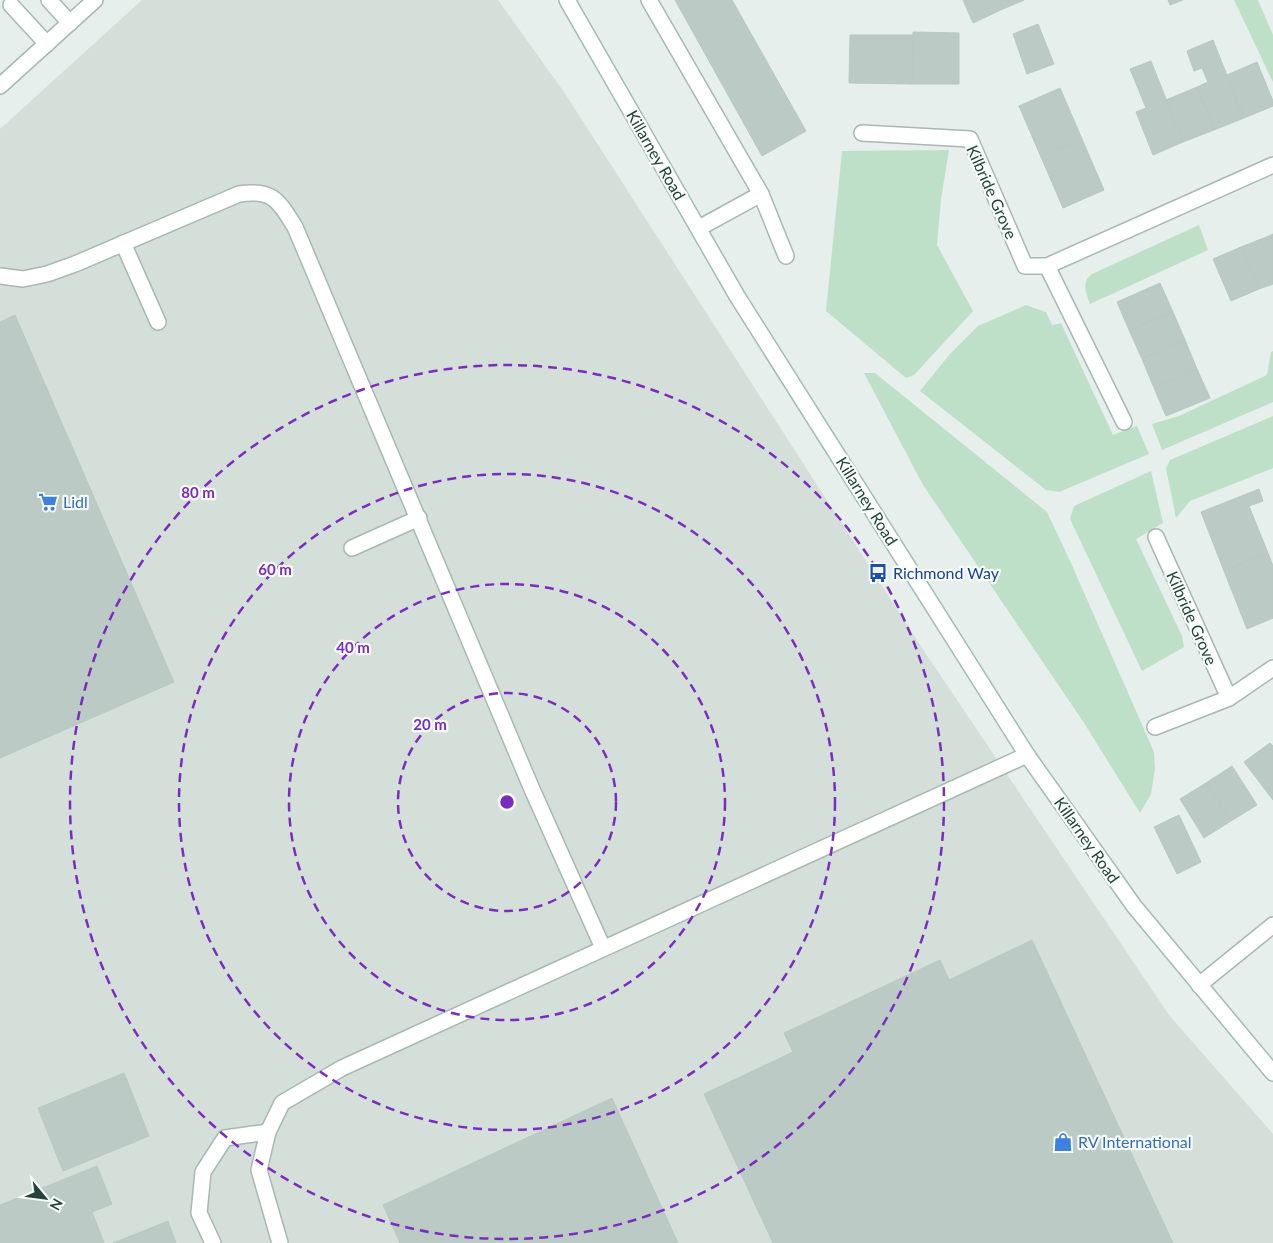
<svg xmlns="http://www.w3.org/2000/svg" width="1273" height="1243" viewBox="0 0 1273 1243" font-family="Lato,sans-serif">
  <style>
    .built { fill: #d4dfda }
    .green { fill: #bfe0c8 }
    .building { fill: #bbcac4; stroke: #b8c9c2 }
    .lines { fill: none; stroke-linecap: round; stroke-linejoin: round }
    .service-casing { stroke: #a8b8b2; stroke-width: 18 }
    .minor-casing { stroke: #a8b8b2; stroke-width: 18 }
    .tertiary-casing { stroke: #a8b8b2; stroke-width: 18 }
    .secondary-casing { stroke: #a4bbb3; stroke-width: 18 }
    .service { stroke: #fff; stroke-width: 15 }
    .minor { stroke: #fff; stroke-width: 15 }
    .tertiary { stroke: #fff; stroke-width: 15 }
    .secondary { stroke: #fff; stroke-width: 15 }
    .ring { fill: none; stroke: #7b2cbf; stroke-width: 2.5; stroke-dasharray: 9 6 }
    .labels { text-anchor: middle; stroke-width: 4.5; stroke-linejoin: round; paint-order: stroke }
    .street-label { font-size: 16px; fill: #24423a; stroke: #f7fbf9 }
    .shop-label { font-size: 16px; fill: #366cbe; stroke: #f7fbf9; text-anchor: start }
    .transit-label { font-size: 16px; fill: #164399; stroke: #f7fbf9; text-anchor: start }
    .centre { fill: #7b2cbf; stroke: #f7fbf9; stroke-width: 2.5 }
    .ring-label { font-size: 15px; text-anchor: middle; font-weight: bold; fill: #7b2cbf; stroke: #f7fbf9; stroke-width: 4.5; stroke-linejoin: round; paint-order: stroke }
  </style>
  <rect width="100%" height="100%" fill="#e6efeb"/>
  <!-- built -->
  <polygon class="built" points="142,0 498,0 564,92 926,654 1169,1015 1273,1134 1273,1243 0,1243 0,129"/>
  <!-- green -->
  <g class="green">
    <polygon points="1234,0 1258,0 1273,35 1273,82"/>
    <polygon points="949,150 941,199 937,245 973,311 914,375 906,378 826,311 842,151"/>
    <path d="M1199,225L1208,250L1090,304C1086,293 1081,282 1092,274Z"/>
    <polygon points="1026,305 1046,312 1052,325 1061,323 1113,435 1137,426 1149,454 1059,492 1046,490 920,391 949,355 978,326"/>
    <polygon points="1273,351 1273,402 1162,450 1152,424 1179,416 1267,375 1271,352"/>
    <polygon points="864,373 875,373 1047,512 1071,563 1154,752 1155,769 1151,794 1140,813 1084,723 923,485"/>
    <polygon points="1273,416 1273,468 1190,501 1176,518 1166,468 1170,460"/>
    <polygon points="1151,471 1163,523 1136,539 1182,636 1184,647 1142,671 1070,519 1074,506"/>
  </g>
  <!-- building -->
  <g class="building">
    <polygon points="675,0 732,0 806,131 762,156"/>
    <polygon points="963,0 999,0 1003,9 973,23"/>
    <polygon points="999,0 1024,0 1003,9"/>
    <polygon points="1168,0 1183,0 1170,5"/>
    <polygon points="1038,24 1054,64 1027,74 1013,34"/>
    <polygon points="913,32 959,33 959,84 912,84"/>
    <polygon points="850,35 913,35 912,84 849,83"/>
    <polygon points="1213,40 1244,118 1214,130 1197,87 1208,82 1202,68 1194,71 1187,51"/>
    <polygon points="1151,61 1183,142 1153,155 1136,112 1146,108 1130,69"/>
    <polygon points="1257,62 1273,101 1273,106 1244,118 1227,75"/>
    <polygon points="1197,87 1214,130 1183,142 1166,100"/>
    <polygon points="1060,88 1082,139 1041,157 1019,106"/>
    <polygon points="1082,139 1104,190 1063,208 1041,157"/>
    <polygon points="1273,234 1273,246 1269,236"/>
    <polygon points="1269,236 1273,246 1273,284 1259,289 1241,247"/>
    <polygon points="1241,247 1259,289 1231,301 1213,259"/>
    <polygon points="1160,283 1173,312 1129,330 1117,302"/>
    <polygon points="1173,312 1185,340 1142,359 1129,330"/>
    <polygon points="15,315 174,682 0,758 0,322"/>
    <polygon points="1185,340 1197,369 1154,388 1142,359"/>
    <polygon points="1197,369 1210,398 1166,416 1154,388"/>
    <polygon points="1259,489 1263,501 1249,506 1268,553 1224,571 1201,512"/>
    <polygon points="1268,553 1273,566 1273,618 1247,629 1224,571"/>
    <polygon points="1270,743 1273,746 1273,800 1244,762"/>
    <polygon points="1232,766 1257,805 1231,821 1206,783"/>
    <polygon points="1206,783 1231,821 1204,838 1180,799"/>
    <polygon points="1179,815 1201,862 1177,874 1154,827"/>
    <polygon points="1032,940 1173,1243 773,1243 704,1094 793,1052 784,1033 940,960 949,980"/>
    <polygon points="124,1073 149,1136 63,1171 38,1108"/>
    <polygon points="612,1098 678,1243 400,1243 383,1205"/>
    <polygon points="97,1166 112,1204 92,1212 104,1243 0,1243 0,1205"/>
    <polygon points="168,1221 176,1243 113,1243"/>
  </g>
  <g class="lines">
    <!-- service casing -->
    <g class="service-casing">
      <g id="service">
        <polyline points="49,0 70,23"/>
        <polyline points="11,5 47,44"/>
        <polyline points="123,243 158,322"/>
        <path d="M0,276L23,279L47,274L75,264L239,194C273,189 278,200 295,227L531,787L603,948"/>
        <polyline points="352,548 419,518"/>
        <polyline points="213,1243 199,1213 203,1172 225,1138 268,1132"/>
        <polyline points="280,1243 259,1170 268,1132 282,1103 342,1068 1027,755"/>
      </g>
    </g>
    <!-- minor casing -->
    <g class="minor-casing">
      <g id="minor">
        <polyline points="649,0 761,194"/>
        <polyline points="862,133 970,139 1025,266 1047,266 1273,165"/>
        <polyline points="699,228 761,194 786,256"/>
        <polyline points="1047,266 1124,422"/>
        <polyline points="1156,537 1229,698 1273,668"/>
        <polyline points="1155,727 1229,698"/>
        <polyline points="1199,985 1273,925"/>
      </g>
    </g>
    <!-- tertiary casing -->
    <g class="tertiary-casing">
      <polyline id="tertiary" points="0,86 95,0"/>
    </g>
    <!-- secondary casing -->
    <g class="secondary-casing">
      <polyline id="secondary" points="567,0 737,296 1027,755 1134,906 1273,1073"/>
    </g>
    <!-- service -->
    <use href="#service" class="service"/>
    <!-- minor -->
    <use href="#minor" class="minor"/>
    <!-- tertiary -->
    <use href="#tertiary" class="tertiary"/>
    <!-- secondary -->
    <use href="#secondary" class="secondary"/>
  </g>
  <!-- distance rings -->
  <g class="ring">
    <circle cx="507" cy="802" r="109"/>
    <circle cx="507" cy="802" r="218"/>
    <circle cx="507" cy="802" r="328"/>
    <circle cx="507" cy="802" r="437"/>
  </g>
  <!-- icons -->
  <defs>
    <g id="supermarket-bare" transform="scale(1.5)"><path d="M-6-5.5h2.5l.6 2H6L4.5 2H-2.5L-4.4-4H-6ZM-1.5 3.2a1.3 1.3 0 1 0 .1 0ZM3 3.2a1.3 1.3 0 1 0 .1 0Z" fill="#3f7fe0" stroke="#f7fbf9" stroke-width="2.5" paint-order="stroke"/></g>
    <g id="bus-bare" transform="scale(1.5)"><path d="M-5-6H5V4H4V6H2V4H-2V6H-4V4H-5ZM-3.5-4V0h7V-4ZM-3.5 1.2v1.5H-2V1.2ZM2 1.2v1.5H3.5V1.2Z" fill="#1a4fb4" stroke="#f7fbf9" stroke-width="2.5" paint-order="stroke"/></g>
    <g id="shop-bare" transform="scale(1.5)"><path d="M-5-2.5h2.3a2.7 3.5 0 0 1 5.4 0H5L5.5 6h-11ZM-1.5-2.5h3a1.5 2.3 0 0 0-3 0Z" fill="#3f7fe0" stroke="#f7fbf9" stroke-width="2.5" paint-order="stroke"/></g>
  </defs>
  <g fill-rule="evenodd">
    <use href="#supermarket-bare" x="48" y="502"/>
    <use href="#bus-bare" x="878" y="573"/>
    <use href="#shop-bare" x="1063" y="1142"/>
  </g>
  <g class="labels">
    <!-- street labels -->
    <g class="street-label">
      <text transform="translate(656 155) rotate(60)" y="6">Killarney Road</text>
      <text transform="translate(992 192) rotate(66)" y="6">Kilbride Grove</text>
      <text transform="translate(867 501) rotate(58)" y="6">Killarney Road</text>
      <text transform="translate(1192 618) rotate(66)" y="6">Kilbride Grove</text>
      <text transform="translate(1087 840) rotate(55)" y="6">Killarney Road</text>
    </g>
    <!-- shop labels -->
    <g class="shop-label">
      <text x="63" y="508">Lidl</text>
      <text x="1078" y="1148">RV International</text>
    </g>
    <!-- transit labels -->
    <g class="transit-label">
      <text x="893" y="579">Richmond Way</text>
    </g>
  </g>
  <circle cx="507" cy="802" r="8" class="centre"/>
  <g class="ring-label">
    <text x="198" y="498">80 m</text>
    <text x="275" y="575">60 m</text>
    <text x="353" y="653">40 m</text>
    <text x="430" y="730">20 m</text>
  </g>
  <!-- north arrow -->
  <g transform="translate(45 1198) rotate(119)" stroke="#f7fbf9" stroke-width="4" paint-order="stroke">
  <path d="M0-4L9 19L0 12L-9 19Z" fill="#24423a"/>
  <text y="-8" font-size="14" font-weight="bold" text-anchor="middle" fill="#24423a">N</text>
  </g>
</svg>
